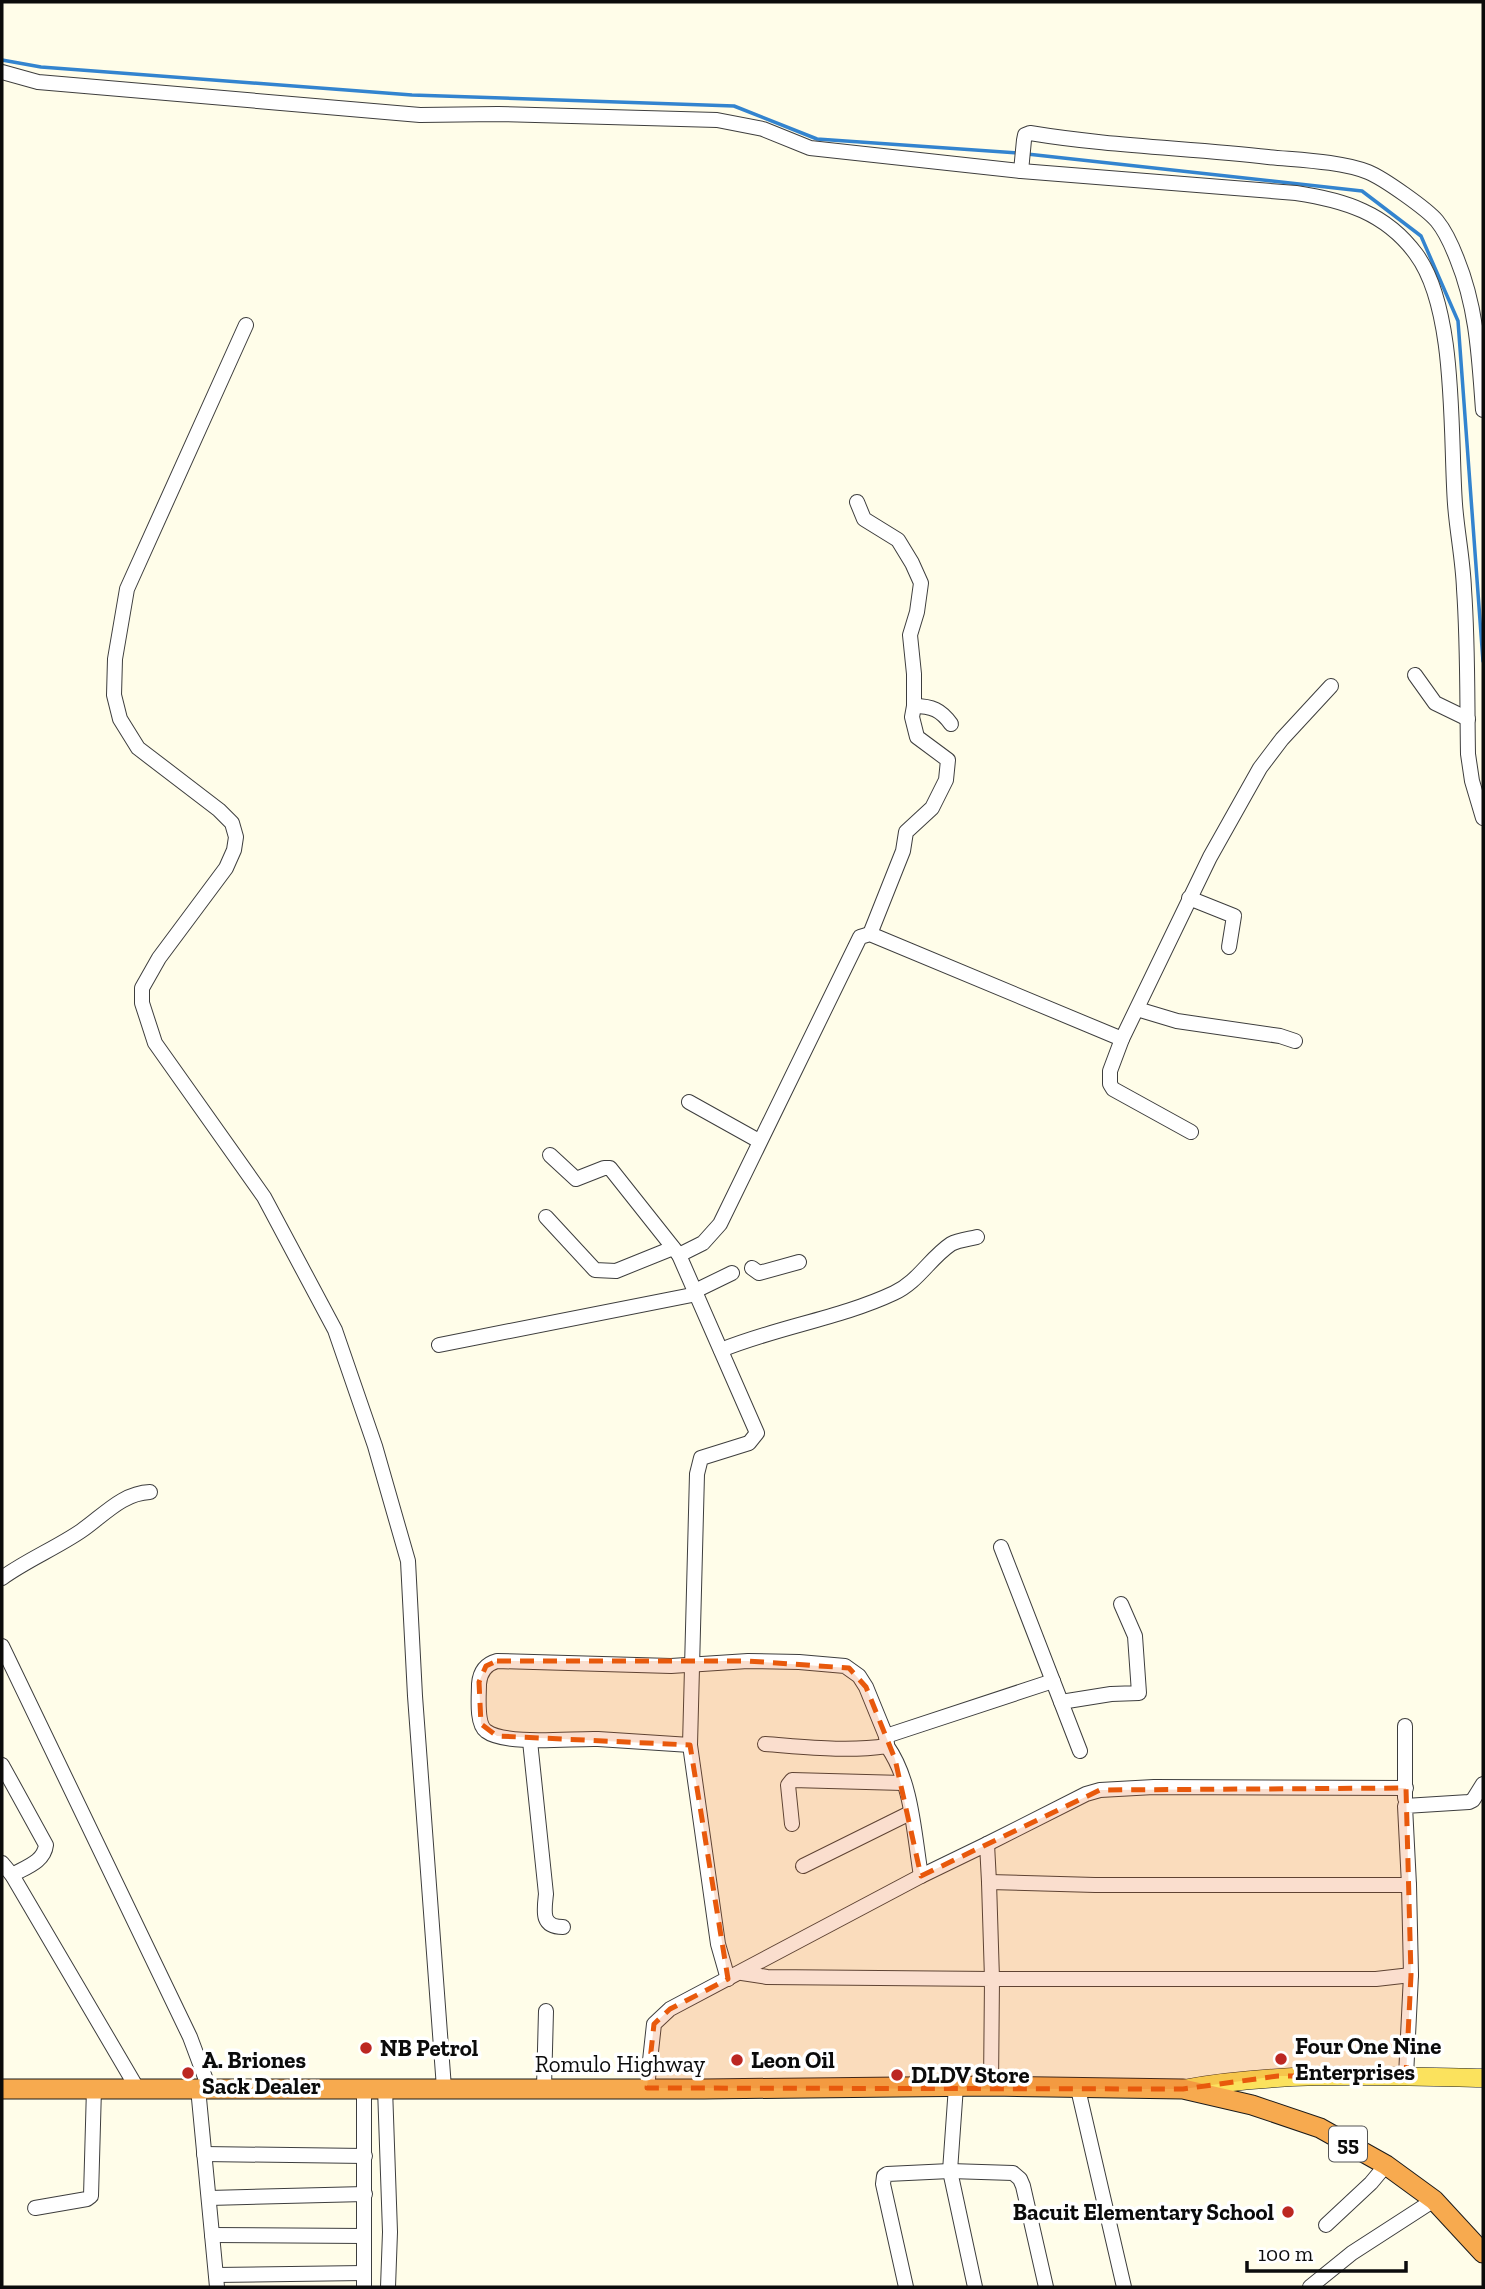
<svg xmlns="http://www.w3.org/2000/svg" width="1485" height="2289" viewBox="0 0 1485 2289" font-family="'Zilla Slab',serif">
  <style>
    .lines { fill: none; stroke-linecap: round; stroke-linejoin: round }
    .stream { stroke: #3384cf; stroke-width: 3.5 }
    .minor-casing { stroke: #3e3e3e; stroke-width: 16 }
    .major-casing { stroke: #1c1c1c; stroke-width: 19 }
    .highway-casing { stroke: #1c1c1c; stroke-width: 21 }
    .minor { stroke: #fff; stroke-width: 14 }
    .major { stroke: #fbe25d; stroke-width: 18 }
    .highway { stroke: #f7aa4f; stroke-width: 19 }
    .marked { fill: #e8590c; fill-opacity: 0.2; stroke: #e8590c; stroke-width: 5; stroke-dasharray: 14 9; stroke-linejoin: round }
    .poi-dot { fill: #bc2722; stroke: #fff; stroke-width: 2.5 }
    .labels { text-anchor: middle; stroke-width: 7; stroke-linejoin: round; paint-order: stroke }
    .shield { fill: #fff; stroke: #545454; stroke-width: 2 }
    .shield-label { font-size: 21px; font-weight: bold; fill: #0b0b0b }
    .poi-label { font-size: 23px; font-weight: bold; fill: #0b0b0b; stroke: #fff; text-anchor: start }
    .street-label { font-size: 23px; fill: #0b0b0b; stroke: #fff }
  </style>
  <rect width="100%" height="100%" fill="#fffde9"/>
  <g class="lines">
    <!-- stream -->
    <g class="stream">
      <polyline points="2,60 41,67 412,95 734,106 817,139 1019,153"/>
      <polyline points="1027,154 1362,191 1421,236 1458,321 1483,661"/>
    </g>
    <!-- minor casing -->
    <g class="minor-casing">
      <g id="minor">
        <path d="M2,72L38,82L420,115L498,114L717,120L763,129L810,148L1021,171L1296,193C1344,200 1386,213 1416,254C1457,309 1450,436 1455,504C1457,532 1463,560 1464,589C1468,644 1467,699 1468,754L1472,781L1483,818"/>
        <path d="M1021,171L1024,140L1025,135L1030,133C1108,146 1189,148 1268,157C1298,160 1340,161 1368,172C1383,178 1427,209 1437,221C1446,232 1452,246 1457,259C1477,308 1479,357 1483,410"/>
        <polyline points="246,325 127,589 115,659 114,695 120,719 138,748 219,810 232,823 236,837 234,850 226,868 159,958 142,988 142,1003 155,1043 264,1197 335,1330 375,1446 408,1561 415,1696 444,2088"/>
        <polyline points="857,502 864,519 898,540 912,563 921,583 917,612 910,635 914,674 914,706 912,717 917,737 948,760 946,780 932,808 906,832 903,851 870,934"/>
        <polyline points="1415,675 1435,703 1468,719"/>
        <path d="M914,706C932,706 941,710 951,724"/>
        <polyline points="1189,898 1234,916 1229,947"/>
        <polyline points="1137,1009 1177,1021 1280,1036 1295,1041"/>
        <polyline points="689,1102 759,1141"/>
        <polyline points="1191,1132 1113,1089 1110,1084 1110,1071 1122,1039 1210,857 1260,768 1282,739 1331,686"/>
        <polyline points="550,1155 576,1179 604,1168 610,1168 679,1255"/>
        <polyline points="546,1217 595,1270 616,1271 673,1248"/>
        <polyline points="752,1268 759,1273 799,1262"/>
        <polyline points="695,1291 732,1273"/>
        <polyline points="439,1345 697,1294"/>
        <path d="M721,1350C777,1327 841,1318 894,1293C918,1282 930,1258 951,1244C958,1240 969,1239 977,1237"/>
        <polyline points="1001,1547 1080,1751"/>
        <path d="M2,1578C27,1560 56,1548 81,1531C103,1516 122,1493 150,1492"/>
        <polyline points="2,1646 190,2037 209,2088"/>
        <polyline points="1061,1702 1111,1694 1139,1693 1135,1636 1121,1604"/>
        <polyline points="1405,1726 1405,1798"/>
        <path d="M530,1741L546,1894C544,1912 541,1927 563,1927"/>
        <path d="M765,1744C806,1747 847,1752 887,1746C912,1781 914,1834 921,1876"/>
        <polyline points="887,1744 886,1736 1053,1681"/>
        <path d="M690,1745C659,1743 629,1741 598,1739C572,1738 506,1746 486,1731C476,1724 479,1696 479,1684C480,1672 486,1664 497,1661L671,1666L748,1661L799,1662L845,1666L859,1676L866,1687L886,1736"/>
        <path d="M2,1765L46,1845C44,1862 26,1867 12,1875"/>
        <polyline points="792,1824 788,1785 792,1780 903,1783"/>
        <polyline points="987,1844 1086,1794 1100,1790 1154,1787 1406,1788"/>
        <polyline points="2,1863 12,1875 137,2088"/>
        <polyline points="803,1866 910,1813"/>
        <polyline points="742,1973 767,1977 992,1979 991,2086"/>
        <polyline points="1411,1975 1376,1979 992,1979 989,1882 1095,1885 1409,1885 1405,1806 1469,1802 1473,1800 1483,1784"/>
        <polyline points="728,1979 718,1944 690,1745 697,1474 701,1458 749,1443 757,1433 679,1255 703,1243 720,1224 860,937 870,934 1122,1039"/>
        <polyline points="1406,2076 1411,1975 1409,1885"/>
        <polyline points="956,2086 950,2171 975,2287"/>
        <polyline points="198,2088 217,2287"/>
        <polyline points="385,2088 390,2232 388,2287"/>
        <polyline points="544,2088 546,2011"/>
        <polyline points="647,2088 654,2024 670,2009 921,1876 987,1844 989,1882"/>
        <polyline points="1078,2089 1124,2287"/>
        <polyline points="204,2154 365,2156"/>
        <polyline points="209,2198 365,2194"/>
        <polyline points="35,2208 87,2199 91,2196 94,2088"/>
        <polyline points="1326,2225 1371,2183 1386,2165"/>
        <polyline points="212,2235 364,2236"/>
        <polyline points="216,2275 364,2273"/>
        <polyline points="364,2287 364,2089"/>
        <polyline points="906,2287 883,2184 884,2176 887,2174 950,2171 1013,2173 1020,2179 1023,2186 1046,2287"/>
        <polyline points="1310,2287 1352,2253 1434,2200"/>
      </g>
    </g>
    <!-- major casing -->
    <g class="major-casing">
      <path id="major" d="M1183,2089C1282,2071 1383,2076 1483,2078"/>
    </g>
    <!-- highway casing -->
    <g class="highway-casing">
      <polyline id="highway" points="2,2089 704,2089 991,2086 1183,2089 1252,2105 1320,2128 1386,2165 1434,2200 1483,2253"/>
    </g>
    <!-- minor -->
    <use href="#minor" class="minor"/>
    <!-- major -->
    <use href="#major" class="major"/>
    <!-- highway -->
    <use href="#highway" class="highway"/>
  </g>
  <!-- marked area -->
  <path class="marked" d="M497,1661H748L849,1668L866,1687L895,1759L921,1876L1100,1790L1406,1788L1411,1975L1406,2076H1278L1183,2089L647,2088L654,2024L670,2009L728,1979L690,1745L497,1736L481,1724L479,1682L486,1666Z"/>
  <!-- markers -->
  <g class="poi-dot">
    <circle cx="366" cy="2048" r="7"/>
    <circle cx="1281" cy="2059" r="7"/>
    <circle cx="737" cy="2060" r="7"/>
    <circle cx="188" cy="2073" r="7"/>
    <circle cx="897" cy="2075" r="7"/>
    <circle cx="1288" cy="2212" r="7"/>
  </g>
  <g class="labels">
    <!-- shield labels -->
    <rect class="shield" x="1329" y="2126.5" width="38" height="35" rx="5"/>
    <g class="shield-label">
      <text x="1348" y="2151">55</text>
    </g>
    <!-- poi labels -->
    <g class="poi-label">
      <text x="1295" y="2054">Four One Nine<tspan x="1295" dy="26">Enterprises</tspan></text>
      <text x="380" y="2056">NB Petrol</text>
      <text x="202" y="2068">A. Briones<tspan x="202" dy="26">Sack Dealer</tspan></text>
      <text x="751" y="2068">Leon Oil</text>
      <text x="911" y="2083">DLDV Store</text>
      <text x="1274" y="2220" text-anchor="end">Bacuit Elementary School</text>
    </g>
    <!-- street labels -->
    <g class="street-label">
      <text x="620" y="2072">Romulo Highway</text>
    </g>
  </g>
  <!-- border -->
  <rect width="1485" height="2289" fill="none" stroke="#0b0b0b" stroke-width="7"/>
  <!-- scale -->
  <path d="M1247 2261v10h159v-10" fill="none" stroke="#0b0b0b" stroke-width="3.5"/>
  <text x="1258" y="2261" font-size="21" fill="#0b0b0b" stroke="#ffffff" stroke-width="5" paint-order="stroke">100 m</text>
</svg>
